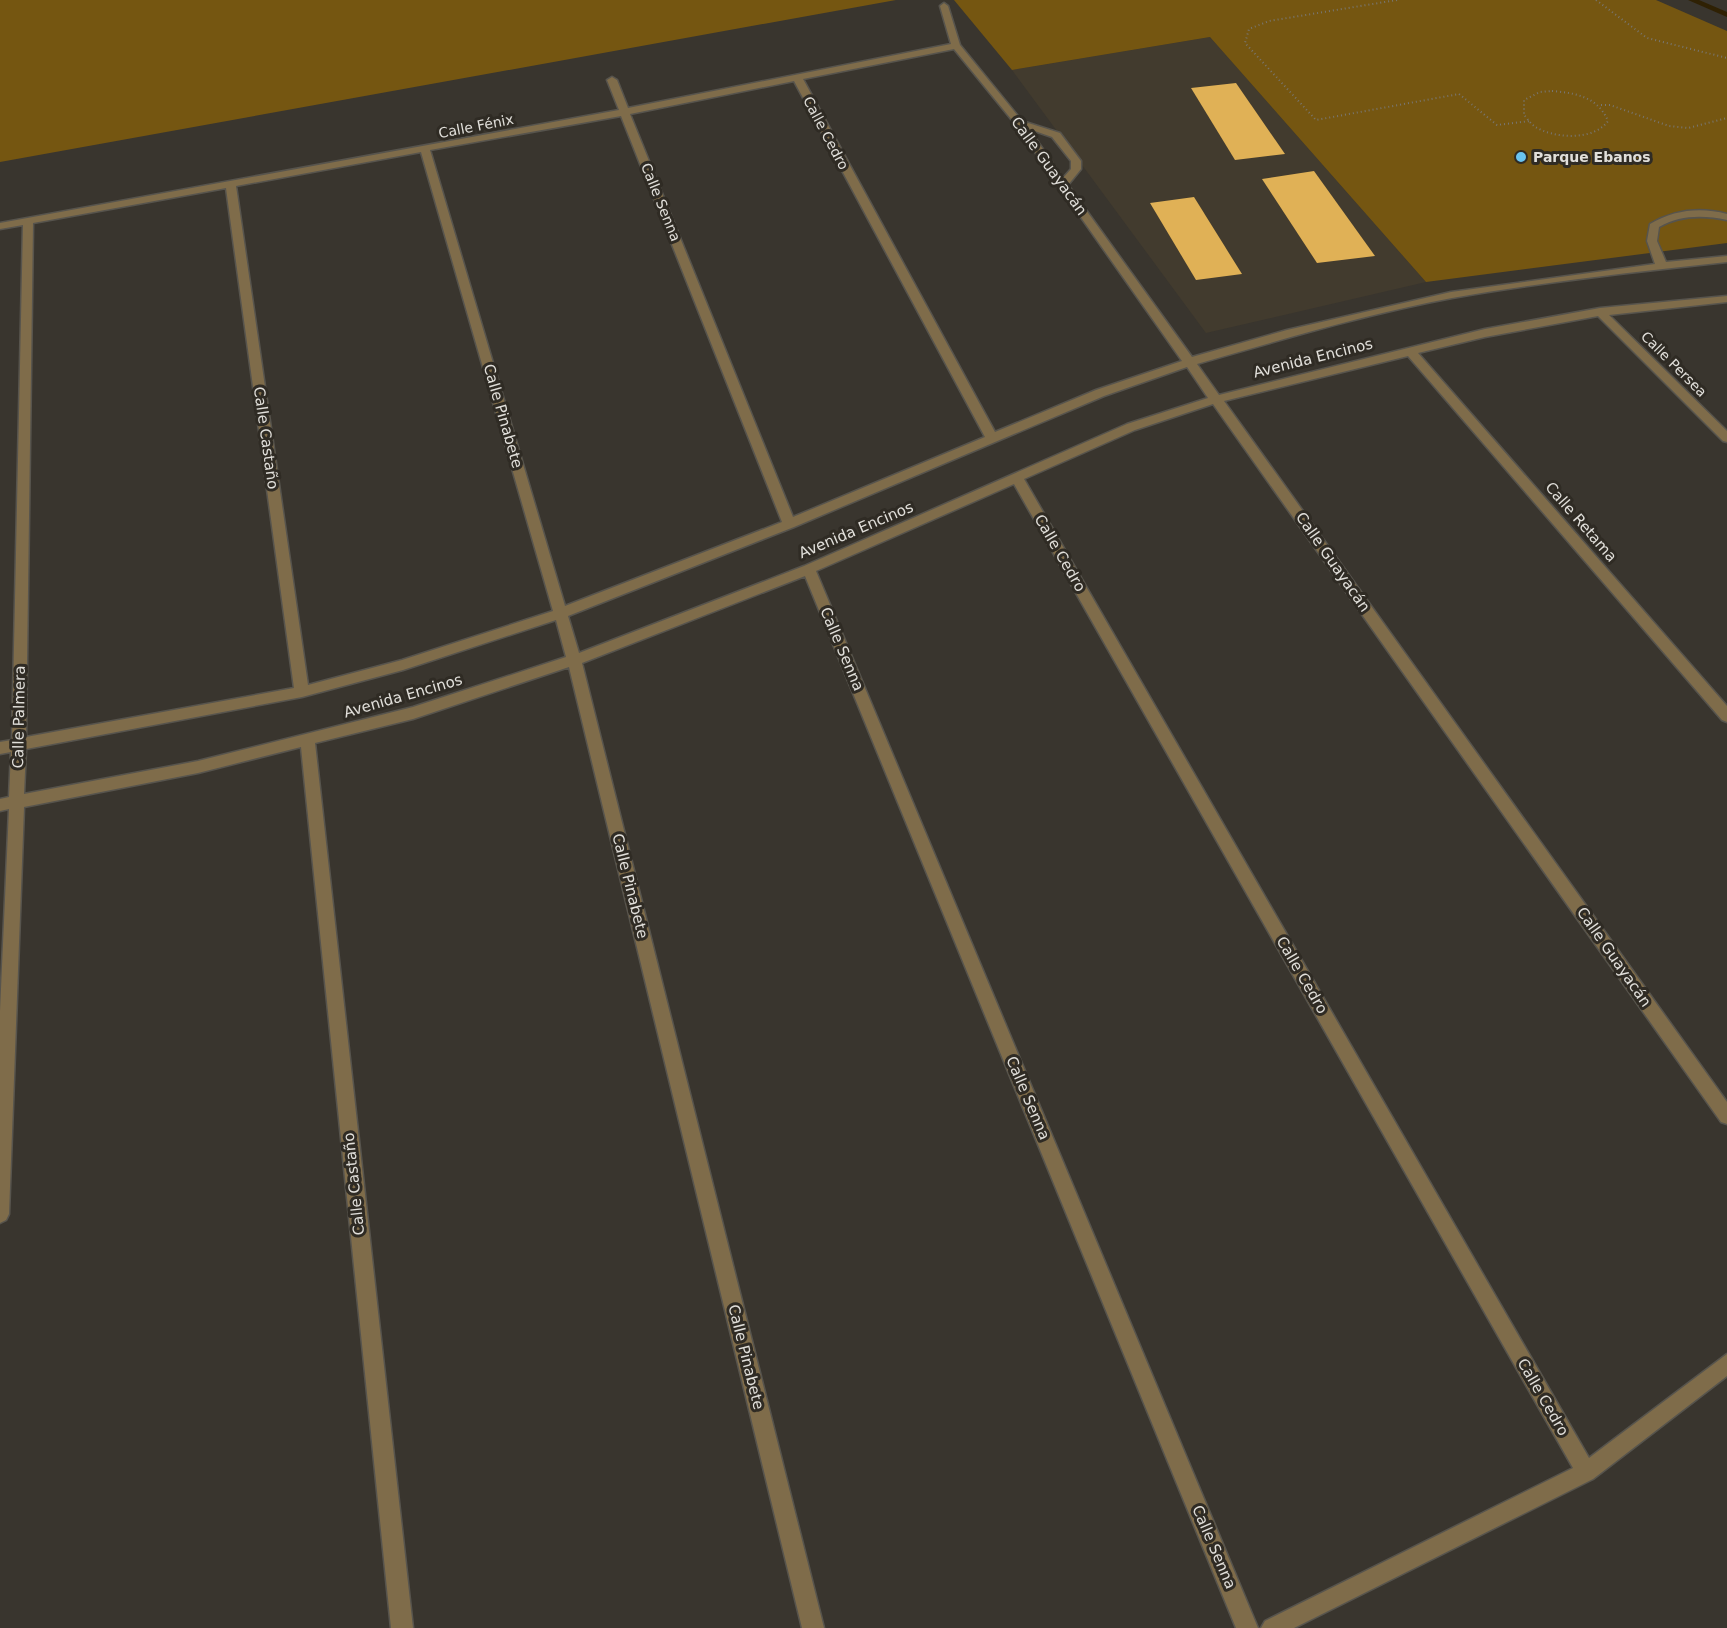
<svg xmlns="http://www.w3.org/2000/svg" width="1727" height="1628" viewBox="0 0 1727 1628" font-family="'DejaVu Sans',sans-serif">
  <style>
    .built { fill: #423b2e }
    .green { fill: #755611 }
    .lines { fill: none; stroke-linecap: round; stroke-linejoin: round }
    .stream { fill: #2f2104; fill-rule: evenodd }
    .building { fill: #e0b156 }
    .minor-casing { stroke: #57544d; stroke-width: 3 }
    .path { stroke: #797670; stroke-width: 2; stroke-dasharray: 1 3; stroke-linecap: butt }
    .minor { fill: #7f6c4a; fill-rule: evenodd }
    .poi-dot { fill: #69c4f1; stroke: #2f2b24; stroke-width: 2 }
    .labels { text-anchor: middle; stroke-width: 6; stroke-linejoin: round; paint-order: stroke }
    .far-street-label { font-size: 14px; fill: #e1dfda; stroke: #2f2b24 }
    .far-poi-label { font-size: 14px; font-weight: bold; fill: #e1dfda; stroke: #2f2b24; text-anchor: start }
    .street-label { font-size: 15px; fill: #e1dfda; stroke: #2f2b24 }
  </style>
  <rect width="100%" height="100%" fill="#39352e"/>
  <!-- built -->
  <polygon class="built" points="1210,37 1426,282 1206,333 1012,70"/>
  <!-- green -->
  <g class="green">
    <polygon points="0,0 896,0 0,162"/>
    <polygon points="954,0 1656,0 1727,31 1727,243 1426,282 1210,37 1012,70"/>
  </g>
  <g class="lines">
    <!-- stream -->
    <polygon class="stream" points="1688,0 1699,0 1727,12 1727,17"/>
  </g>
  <!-- building -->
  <g class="building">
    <polygon points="1236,83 1285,154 1235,160 1191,88"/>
    <polygon points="1314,171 1375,256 1317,263 1262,179"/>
    <polygon points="1194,197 1242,274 1196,280 1150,203"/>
  </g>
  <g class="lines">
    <!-- minor casing -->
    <g class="minor-casing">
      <path id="minor" d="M944,3L948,6L960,45L1022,121L1060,133L1081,161V169L1068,185L1192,357L1287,330L1451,292L1655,264L1647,241L1650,224C1674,210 1700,207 1727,214V220C1703,215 1680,215 1659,227L1657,241L1666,262L1727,256V262C1635,272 1543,282 1452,298C1366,314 1281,340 1197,364L1219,395L1485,329L1600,308L1727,296V302L1609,315L1727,431V442L1723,441L1598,316L1485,337L1418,353L1727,706V722L1722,720L1408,356L1224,401L1727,1102V1124L1721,1122L1213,404L1135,430L1024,479L1589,1458L1727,1354V1376L1593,1479L1294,1628H1261L1265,1621L1573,1468L1014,484L816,571L1258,1628H1236L805,576L582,663L824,1628H802L569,667L413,719L315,743L413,1628H391L301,747L198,773L24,807L9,1214L6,1220L0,1223V1011L9,809L0,811V799L9,797L11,752L0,754V742L12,740L23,225L0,229V223L619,110L607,80L612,77L617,80L628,108L951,44L940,6ZM954,49L1016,125L1182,361L1096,390L995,432L803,79ZM794,81L985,437L793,517L630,114ZM621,116L782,522L565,606L430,150ZM1029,129L1052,137L1071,161V169L1063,178ZM421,152L553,611L402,660L308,685L236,186ZM226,188L294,688L26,737L33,223ZM1187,367L1208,398L1127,424L804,566L579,653L568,616L794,527L1104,396ZM556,620L566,657L413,707L198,761L24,794L26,749L302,697L403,670Z"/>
    </g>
    <!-- path -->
    <g class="path">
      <polyline points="1397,0 1269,21 1249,29 1245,43 1316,120 1459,94 1497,125 1530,121"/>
      <polyline points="1596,0 1647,38 1727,58"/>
      <path d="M1552,91C1576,93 1598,97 1608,121C1594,141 1553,139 1534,126C1530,123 1527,118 1524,115V100L1540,92Z"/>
      <polyline points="1601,105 1610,105 1669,126 1688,128 1727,118"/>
    </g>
    <!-- minor -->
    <use href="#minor" class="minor"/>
  </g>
  <!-- markers -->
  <circle class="poi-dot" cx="1521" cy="157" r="6"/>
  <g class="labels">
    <!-- far-street labels -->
    <g class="far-street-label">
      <text transform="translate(476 126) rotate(-11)" y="5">Calle Fénix</text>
      <text transform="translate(826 133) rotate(62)" y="5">Calle Cedro</text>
      <text transform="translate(661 202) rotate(68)" y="5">Calle Senna</text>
      <text transform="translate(1674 364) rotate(45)" y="5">Calle Persea</text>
    </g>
    <!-- far-poi labels -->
    <g class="far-poi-label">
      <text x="1533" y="162">Parque Ebanos</text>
    </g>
    <!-- street labels -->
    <g class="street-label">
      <text transform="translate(1049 166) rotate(54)" y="5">Calle Guayacán</text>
      <text transform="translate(1313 358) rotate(-14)" y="5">Avenida Encinos</text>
      <text transform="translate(503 416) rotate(74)" y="5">Calle Pinabete</text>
      <text transform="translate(266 438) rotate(82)" y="5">Calle Castaño</text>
      <text transform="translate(1581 522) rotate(49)" y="5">Calle Retama</text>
      <text transform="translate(856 530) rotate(-23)" y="5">Avenida Encinos</text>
      <text transform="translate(1060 553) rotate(60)" y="5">Calle Cedro</text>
      <text transform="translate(1333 562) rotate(55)" y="5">Calle Guayacán</text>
      <text transform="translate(842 649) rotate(67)" y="5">Calle Senna</text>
      <text transform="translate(403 696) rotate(-16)" y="5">Avenida Encinos</text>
      <text transform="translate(19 717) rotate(-89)" y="5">Calle Palmera</text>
      <text transform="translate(630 886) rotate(76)" y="5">Calle Pinabete</text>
      <text transform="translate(1614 957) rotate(55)" y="5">Calle Guayacán</text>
      <text transform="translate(1302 975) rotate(60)" y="5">Calle Cedro</text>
      <text transform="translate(1028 1098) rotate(67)" y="5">Calle Senna</text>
      <text transform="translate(354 1184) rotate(-96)" y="5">Calle Castaño</text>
      <text transform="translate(746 1357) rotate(76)" y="5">Calle Pinabete</text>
      <text transform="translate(1543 1397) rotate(60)" y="5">Calle Cedro</text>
      <text transform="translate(1214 1547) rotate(67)" y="5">Calle Senna</text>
    </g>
  </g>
</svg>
